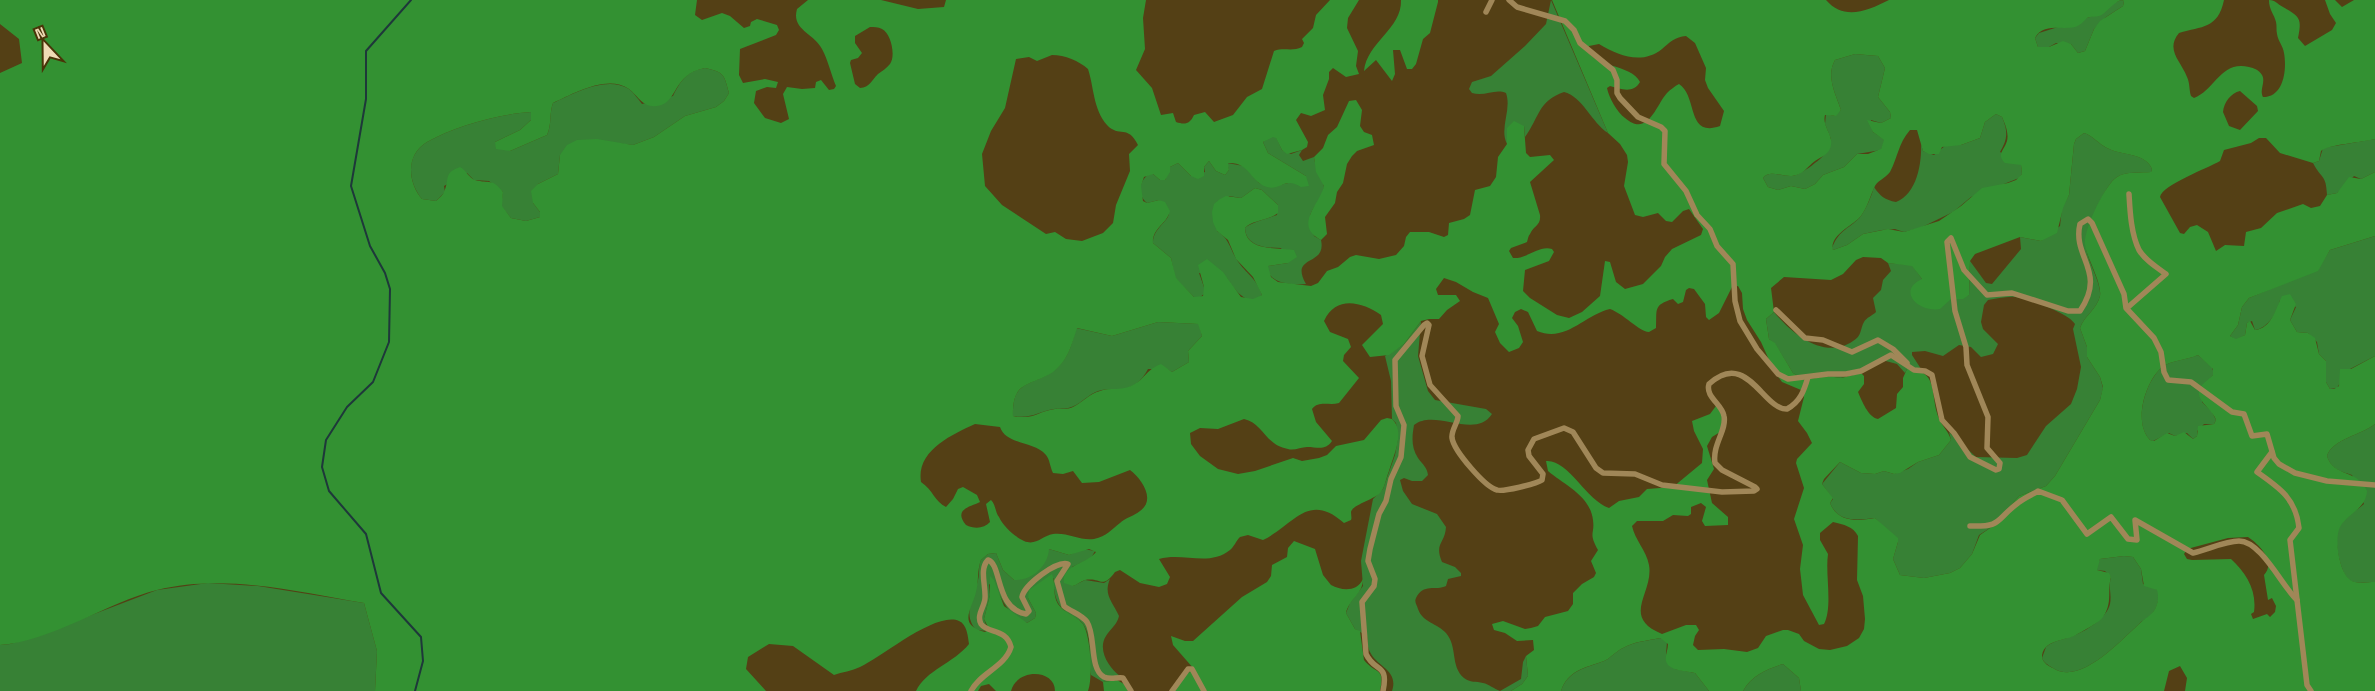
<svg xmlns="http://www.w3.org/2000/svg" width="2375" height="691" viewBox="0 0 2375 691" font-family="'Space Grotesk',sans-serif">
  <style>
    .green { fill: #378135 }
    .forest { fill: #339132; fill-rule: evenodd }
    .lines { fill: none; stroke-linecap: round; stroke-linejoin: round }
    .stream { stroke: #1e383a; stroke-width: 2 }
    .street { stroke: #a08758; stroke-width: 5.5 }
  </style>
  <rect width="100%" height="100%" fill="#544015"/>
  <!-- green -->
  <g class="green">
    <path d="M1551,0L1608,133C1592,123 1582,96 1564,92C1538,101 1540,116 1525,137L1524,126L1507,133V144C1499,128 1512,110 1506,93C1495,88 1485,97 1472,93L1469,89L1472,82L1491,76L1525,46L1546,24Z"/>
    <polygon points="2121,0 2124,1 2123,6 2106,17 2094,29 2085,51 2078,53 2071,44 2056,43 2049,47 2038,47 2035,38 2039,33 2093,16 2098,16 2112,4"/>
    <path d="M1855,54L1878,56L1885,68L1878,97L1890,112L1891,118L1881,123L1871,120L1873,132L1885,140L1881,150L1857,154L1844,167L1823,175L1815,184L1805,189L1791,186L1778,190L1768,187L1763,178C1769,169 1782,177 1792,176C1800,175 1816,163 1822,157C1826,153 1829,144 1831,139L1825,124L1826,114L1834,116L1841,110C1835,93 1826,76 1835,60Z"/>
    <path d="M705,68C724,72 724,74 729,93L724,101L716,107L685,116L654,137L633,145L615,143L560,155L558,174L538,184L533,203L540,212V217L526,221L511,218L501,206L503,192L489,181L474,180L467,173L444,186L445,192L436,201L422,199C408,182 405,155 427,142C455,126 499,114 531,112V120L520,130L495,142L510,151L547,135C552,124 549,114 553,103C573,94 606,75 629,89C634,93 638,99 642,104L673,96C681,80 687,71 705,68Z"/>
    <path d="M1996,114L2002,117C2008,131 2008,139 2000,152L2021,164L2022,174L2019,178L1971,197L1953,212L1920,228L1904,232L1895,229L1882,230L1863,234L1847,245L1833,250L1832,248C1839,229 1851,228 1861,216C1866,209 1872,195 1874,187C1880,196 1885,200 1896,202C1917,194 1922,163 1921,143L1923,151L1934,155L1946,145H1961L1980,138L1985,122Z"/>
    <path d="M2084,133C2093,136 2099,144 2107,148C2122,156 2145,152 2152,169L2151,172C2141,173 2127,171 2117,177C2104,185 2086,230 2086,245C2085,257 2102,283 2100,296C2097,309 2084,316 2080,328L2087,347V357L2100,377L2103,388L2100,400L2055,476L2046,486L2019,496L1993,526L1979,535L1972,554L1960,568L1950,573L1924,578L1900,575L1893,559L1898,542L1875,518C1858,520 1838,523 1830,503L1833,499L1822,484L1840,462L1861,473L1875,474L1884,471L1894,474L1908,469L1918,462L1939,455L1951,440L1949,432L1976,457L2017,458L2027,455L2046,426L2071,404L2077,389L2081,367L2073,329L2075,324C2068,313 2029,299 2015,297C2007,296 1996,299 1988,300L1984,305L1981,322L1983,329L1998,344L1993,354L1981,357L1971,347L1959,345L1943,356L1925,351L1912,352V355L1923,372L1907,369L1905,373L1897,364L1882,360L1841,378L1827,376L1805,380L1793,373L1775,344L1769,339L1766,319L1774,312C1791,333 1825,361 1853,341C1862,336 1860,329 1864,322C1866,318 1873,315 1876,312L1873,298L1881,290L1883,280L1891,271L1888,263L1912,265L1922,279L1951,299L1969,295L1970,261L1986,283L1992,284L2021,249L2020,237L2041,241L2060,226L2062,208L2069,195L2074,144L2076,139Z"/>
    <path d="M1270,137H1276L1282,150L1291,154L1302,150L1299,155L1303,161L1314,157C1315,169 1324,181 1324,187C1324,199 1312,206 1310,216L1314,236L1321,240C1327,267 1289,254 1306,284C1293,285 1266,284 1268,266L1288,263L1281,248C1267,248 1246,247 1245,228C1249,223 1269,218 1277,215L1278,205L1262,190L1255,188L1241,198L1229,196L1217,231C1229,238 1230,249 1237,260C1246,274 1256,277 1262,295C1247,308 1235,290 1227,278L1199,273L1204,287V294L1199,298L1194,297L1175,278L1171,258L1153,243C1152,223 1185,217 1159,200L1147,203C1137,195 1139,181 1149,174H1153L1160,180H1165L1170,167L1178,163L1191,176L1205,172L1204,167L1209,161L1216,171L1225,175L1229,170L1227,163L1244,166L1259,183L1273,187C1285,183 1295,183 1306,176L1268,153L1263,142Z"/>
    <path d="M2375,139V172L2361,179L2354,176L2337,193L2327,195C2326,174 2322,180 2313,163L2319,161L2323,148Z"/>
    <path d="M2375,236V356L2350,369H2340V383L2337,388L2330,389L2326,382V361L2319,354L2317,342L2308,333L2297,332L2290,320L2296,307L2280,300C2278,312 2268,328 2255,330L2252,321L2247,323L2245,335L2236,340L2230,336L2238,325L2242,307L2249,298L2301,276L2323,261L2330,250Z"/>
    <path d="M1421,321L1418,356L1428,391L1435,400L1486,409L1492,414C1475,440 1435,408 1414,425C1412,437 1411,447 1418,458C1423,465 1427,467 1428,475L1422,481H1412L1404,478L1400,480L1403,491L1412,504L1437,514L1446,527C1445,544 1434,543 1442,562L1455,567L1461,573V576L1448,579L1446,586C1436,591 1423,583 1416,598C1414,602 1417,605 1418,609C1423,623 1437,623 1446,633C1458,647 1450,666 1464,678C1470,683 1476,681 1483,683C1489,684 1494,689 1500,691L1521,679L1523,662L1526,656L1528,676L1522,684L1511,691H1392C1399,670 1377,667 1370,652C1367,647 1368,641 1367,636L1355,629L1346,613L1350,603L1363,586L1361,561L1373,499L1383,489L1395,455L1398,438L1396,423L1392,419L1391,381L1385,356L1404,344Z"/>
    <path d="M1158,322L1199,324L1202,336L1188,351L1189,362L1172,372L1167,369H1148C1142,381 1132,389 1118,390C1113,390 1107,389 1102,390C1091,392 1085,400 1076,405C1067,410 1062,408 1054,409C1037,412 1032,419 1013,416C1012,380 1030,387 1053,371C1068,361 1072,344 1076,328L1112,336Z"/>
    <path d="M2198,355L2212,367L2214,374L2209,380L2202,402L2212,412L2216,420L2214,424H2204L2197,431V436L2193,439L2187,433L2175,436L2169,433L2153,441L2150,440C2133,422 2145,383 2161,368C2170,360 2187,360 2198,355Z"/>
    <path d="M2375,424V582C2368,582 2357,584 2351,581C2340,575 2334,540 2338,529C2342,519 2356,511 2364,504L2352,475C2340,471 2331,469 2327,456C2332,439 2362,435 2375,424Z"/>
    <path d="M1049,549L1069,555L1083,549L1095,551L1091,558L1072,567L1073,586L1085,580L1104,583L1110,579C1103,595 1113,602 1119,616C1117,625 1110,629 1106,636C1097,650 1109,668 1120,676L1117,680L1103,682L1091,675C1088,659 1093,638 1083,624C1080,620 1075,618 1070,615C1056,606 1053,594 1054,578L1028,598L1036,613L1035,618L1027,623C1002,614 1005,594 989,584L990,595L984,619L988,631L976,630C962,613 974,599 978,580C980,573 978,567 981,560L988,554L996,553L1003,570L1014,580Z"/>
    <path d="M2124,556L2133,557L2141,569L2143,584L2158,590C2160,598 2157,609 2151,615C2148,619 2142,620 2139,624C2120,641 2080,686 2053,668C2048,665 2044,663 2042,658L2046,647C2054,640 2063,640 2072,636C2085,632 2107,618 2110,604C2112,595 2108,586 2111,577L2105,571L2097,570L2096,567L2100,559Z"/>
    <polygon points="208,583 258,586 364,603 377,651 375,691 0,691 0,645 10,644 34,637 157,590"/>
    <path d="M1660,638L1667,642L1666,654L1675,669L1695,673L1709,691H1561C1568,670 1586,668 1604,661C1611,658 1616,651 1623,648C1635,641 1648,641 1660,638Z"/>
    <path d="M1783,664L1799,678L1801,691H1743C1752,675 1767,669 1783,664Z"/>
  </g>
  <!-- forest -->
  <g class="forest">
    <path d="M0,0H697L695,15L702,20L722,13L730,16L744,28L750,26L751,22L757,19L777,25L779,30L776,35L740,49L739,75L743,83L765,79L778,82L776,88L767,87L756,91L754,103L765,118L781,123L789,119L783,94L787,87L802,89L815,88L816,82L821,80L829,90L834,89L836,86C831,74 828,60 822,49C814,33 791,30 797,9L808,0H881L918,9L944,7L946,0H1146L1143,18L1145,49L1136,70L1152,88L1161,115L1173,113L1176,122C1185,125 1190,124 1194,115L1205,112L1214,122L1233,115L1247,97L1262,89L1274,51C1284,47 1292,52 1302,47L1304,43L1302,39L1313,28L1316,15L1330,0H1359L1348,18L1347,28L1358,51L1356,66L1359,74L1346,77L1333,68L1329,72V79L1323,95L1325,110L1311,116L1301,113L1296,120L1308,142L1307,147L1302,150L1287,154L1282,150L1276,138L1273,137L1263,142L1268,153L1306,176L1309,186L1301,187C1285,176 1280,191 1267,187C1250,182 1250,162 1228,163L1229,170L1225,175L1216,171L1209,161L1204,167V176L1198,179L1191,176L1178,163L1170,167V172L1165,180H1160L1153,174L1144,177L1141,186L1143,201L1147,203L1159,200L1165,202L1170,211C1167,224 1152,228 1153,243L1171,258L1176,278L1194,297L1203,296L1204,287L1198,265L1207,259L1223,272L1241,297L1253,299L1262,295L1253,277L1236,259L1228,240L1217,231L1213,222L1212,212L1214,204L1220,199L1226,196L1241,198L1255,188L1262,190L1278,205V213C1268,221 1252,220 1245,228C1246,252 1277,247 1294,250L1297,257L1288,263L1268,266L1271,277L1278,282L1311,286L1318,283L1327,271L1338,267L1350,257L1356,255L1379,259L1396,255L1404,246L1406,237L1410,232H1429L1444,237L1448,235L1449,223L1464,219L1470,215L1475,190L1490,186L1496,177L1498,157L1507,144V128L1514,121L1524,126L1526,153L1530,157L1550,155L1554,160L1530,182L1540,215C1541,226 1534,225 1530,234C1528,236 1528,239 1527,242L1511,248L1509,251L1513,258C1527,259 1539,245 1552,249L1554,252L1549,261L1525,270L1523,291L1530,298L1557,315L1569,318L1582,312L1600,296L1605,261L1610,262L1616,282L1625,289L1643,284L1661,266L1665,257L1672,249L1701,235L1703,229L1689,209L1683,211L1672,222L1666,221L1658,213L1643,217L1635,215L1624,186L1628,162L1627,155L1620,144L1608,133L1552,0H1826C1844,21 1867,11 1889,0H2224C2218,29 2202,26 2179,33C2165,50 2181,61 2187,77C2190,83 2189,90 2191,96L2194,98C2215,90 2221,60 2249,67C2254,68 2259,70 2262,75C2266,82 2259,90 2263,97C2284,97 2287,69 2284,53C2283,46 2278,41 2277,34C2276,30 2277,26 2276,22C2274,14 2269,10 2269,0C2276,0 2277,4 2283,7C2300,17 2302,18 2298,38L2305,46L2332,30L2336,23L2330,14L2325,0H2335L2342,7L2354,0H2375V139C2364,142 2326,145 2321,151L2319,161L2313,163L2280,153L2266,138H2259L2251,143L2224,150L2220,161C2208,168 2162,185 2160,197L2180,233L2184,234L2190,227L2197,225L2208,232L2216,251L2225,245L2244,246L2246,232L2261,228L2277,213L2303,204L2311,208L2320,206L2327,195L2337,193L2349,177L2361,179L2375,172V236L2330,250L2318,271L2249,298L2242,307L2238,325L2230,336L2236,339L2245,335L2247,323L2250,321L2255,330C2272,328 2276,308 2282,296L2290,294L2296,304L2290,320L2297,332L2308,333L2315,338L2319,354L2326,361V382L2330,389H2334L2339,386L2340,369H2351L2375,356V424C2362,435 2332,439 2327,456C2333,477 2360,470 2367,491C2366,509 2348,513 2340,527C2334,538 2339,575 2352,581C2358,584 2368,582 2375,582V691H2185L2187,678L2180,666L2169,671L2164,691H1801L1799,678L1783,664C1767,669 1752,675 1743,691H1709L1695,673C1687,671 1668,671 1666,661C1665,655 1668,650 1668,644L1660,638C1647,641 1635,641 1623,648C1616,651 1611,658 1604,661C1585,668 1568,670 1561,691H1511L1522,684L1528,676L1526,656L1534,650L1533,640L1517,641L1505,633L1494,630L1492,624L1503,621L1525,629L1531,628L1538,626L1545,617L1568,611L1573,604V593L1582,584L1594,577L1596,573L1591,561L1598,550C1588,532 1595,535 1593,520C1590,495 1564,485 1548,471L1546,461C1568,459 1586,500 1609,508L1619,501L1639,497L1647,489L1673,487L1702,463L1703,449L1694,431L1692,421L1710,414L1716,406L1722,412L1725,429L1712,437L1707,446L1714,469L1707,480L1712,503L1728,517V525L1705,526L1702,521L1706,507L1701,503L1691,507V514L1688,516L1673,515L1663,521H1637L1632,526C1635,540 1646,550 1649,565C1654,593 1620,617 1662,634L1686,625H1696L1699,630L1695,636L1693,645L1698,650L1724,649L1747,652L1758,648L1766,636L1783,630H1788L1799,634L1804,641L1819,649L1830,650L1847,646L1859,638L1864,629L1865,619L1863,596L1857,580L1858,536C1853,526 1844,525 1833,522L1820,533V540L1828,554C1825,575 1833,606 1824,624L1819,625L1803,595L1800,569L1803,545L1794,519L1804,488L1796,463L1797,459L1812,443L1807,433L1798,421L1804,397L1801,390L1782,382L1774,371L1761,342L1747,320L1743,309L1742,293L1738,286L1732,287L1719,313L1709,320L1706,317L1705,304L1694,289L1689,288L1686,290L1683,302L1678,304L1673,299C1653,305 1657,309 1656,328L1649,332C1638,331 1624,314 1610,309C1584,315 1566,343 1537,331L1528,312L1521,309L1515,312L1512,318L1518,326L1523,342L1519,348L1509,352L1500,343L1495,332L1499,324L1488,298L1473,292L1456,282L1444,278L1436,289L1438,295H1456L1460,301L1447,310L1439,319H1429L1421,321L1404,344L1389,355L1370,357L1362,345L1383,324L1381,315C1362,302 1336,295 1324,321L1330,332L1348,339L1351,347L1344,355L1343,361L1359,378L1339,403C1329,406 1319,400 1312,409L1316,422L1332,441C1325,451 1318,447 1307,447C1301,447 1294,451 1288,449C1265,445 1263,423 1244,419L1218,429L1200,428L1190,433L1191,444L1200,456L1218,469L1238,474L1255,471L1293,458L1302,461L1319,458L1327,455L1336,446L1364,440L1381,420L1387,418L1392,419C1406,432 1393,456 1389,471C1386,478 1385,488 1380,493C1375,499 1352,505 1351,512C1351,515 1352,518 1351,520L1344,523C1308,491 1294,525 1263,540L1248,535L1240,537C1236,541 1234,547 1230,550C1209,567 1183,552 1159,559L1170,577L1167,584L1159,587L1140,583L1120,570L1115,572C1102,590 1101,577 1085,580C1081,581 1077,585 1073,586L1064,583C1061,565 1087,564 1096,552L1089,549L1069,555L1049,549C1048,566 1032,581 1014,580L1003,570L996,553L988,554L981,560C977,570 979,581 976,592C972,609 957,625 985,632L989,629L984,619L990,595V576L994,580L1004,606L1027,623L1035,618L1036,613L1028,598L1029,590L1052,574C1056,583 1052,594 1058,604C1064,613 1075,615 1082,623C1091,633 1093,679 1088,691H1055C1055,669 1017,668 1011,691H996L989,684L981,686L978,691H916C926,670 954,663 969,644C968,637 967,624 959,621C936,611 882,657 860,667C852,671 842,672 834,675L793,646L769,644L748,657L746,669L766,691H375L377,651L364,603C298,592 225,573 157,590C108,602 50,642 0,645V73L22,63L19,39L0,24ZM2121,0L2124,1L2123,6L2100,21L2094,29L2085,51L2078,53L2071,44L2063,41L2049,47H2038L2035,38C2043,23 2062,30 2075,27C2081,25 2083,22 2087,18C2091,16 2095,17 2099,16C2106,14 2111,4 2121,0ZM870,27C874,27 878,27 882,29C891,33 896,56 890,64C887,68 882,71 878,74C871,81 870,87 860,88L855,84L850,63L851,60L858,58L862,53L855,43V36ZM1686,36L1695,43L1706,68L1705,80L1708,88L1724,111L1720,126C1686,138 1698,96 1679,84C1675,86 1670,90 1667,93C1656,105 1648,138 1625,118C1617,112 1609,98 1607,88L1610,86C1621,89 1633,94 1640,82C1632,63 1584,67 1589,46L1599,44C1619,56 1642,65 1662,49C1670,42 1675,37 1686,36ZM1855,54L1878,56L1885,68L1878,97L1890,112L1891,118L1881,123L1867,120L1873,132L1884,140L1881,149L1868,154H1857L1844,167L1823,175L1815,184L1805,189L1791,186L1778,190L1768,187L1763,178C1769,169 1782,177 1792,176C1803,175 1807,167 1815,161C1821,157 1830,154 1831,145C1833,134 1822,126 1825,115L1836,116L1841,110C1835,93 1826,76 1835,60ZM1052,55C1065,55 1079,61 1088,69C1094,87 1093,109 1107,125C1119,138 1128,124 1138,145L1129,154L1130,171L1116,205L1113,223L1103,233L1082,241L1066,239L1055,232L1046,234L1002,205L985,186L982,154L991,131L1005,108L1016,59L1029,57L1037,61ZM705,68C724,72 724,74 729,93L724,101L716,107L685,116L654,137L633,145L597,139L577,140L567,145L560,155L558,174L538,184L531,191L533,203L540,212V217L526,221L511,218L502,206L503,192C492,178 490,184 475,180C469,178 466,170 460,167C443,173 450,179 444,192C443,195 438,199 436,201L422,199C408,183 405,155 427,142C455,126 499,114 531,112V120L520,130L495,142L496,149L510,151L547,135C552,124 549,114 553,103C573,94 607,74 629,89C638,96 643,108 657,106C678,104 672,74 705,68ZM2240,91L2257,106L2258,111L2240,130L2229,126L2223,112C2224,102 2231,93 2240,91ZM1996,114L2002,117C2005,124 2009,133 2007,141C2004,151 1996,154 2005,163L2021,165L2022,174L2016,180L2008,183L1982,188L1961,206L1939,221L1904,232L1888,229L1863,234L1847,245L1833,250C1829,235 1854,225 1861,216C1867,208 1870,197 1874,188C1877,180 1885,179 1890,172C1898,157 1898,144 1910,130H1917L1923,151L1929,154H1939L1942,147L1961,145L1980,138L1985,122ZM2084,133C2093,136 2099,144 2107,148C2121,156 2145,152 2152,169L2151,172C2141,173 2126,171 2117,177C2105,184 2083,231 2085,245C2087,259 2102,282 2100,296C2097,309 2084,316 2080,328L2087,347V357L2100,377L2103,387L2100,400L2055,476L2046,486L2019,496L1993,526L1980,535L1972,554L1960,568L1950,573L1924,578L1900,575L1893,559L1898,542V538L1875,518C1858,521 1838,523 1830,503L1833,498L1822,484L1824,479L1840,462L1861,473L1875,474L1884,471L1894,474L1900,473L1918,462L1939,455L1951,440C1948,430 1941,425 1938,416C1930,394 1939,370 1907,369L1903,378V387L1897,394L1896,408L1878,419C1868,417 1862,401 1858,392L1864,384V376L1861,373L1841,378L1827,376L1805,380L1793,373L1775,343L1769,339L1766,319L1774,312L1771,288L1784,277L1831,280L1843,274L1856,260L1863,257L1881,258L1888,263L1912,266L1922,279C1896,291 1919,313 1940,309L1951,299H1963L1969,295L1970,261L1975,254L2020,237L2041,241L2057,233L2063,208L2069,195L2074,144L2076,139ZM1158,322L1198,324L1202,336L1188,351L1189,362L1172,372L1161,364C1144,371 1145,380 1131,386C1120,391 1110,387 1100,391C1089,394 1083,402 1073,407C1066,410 1062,408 1055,409C1036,412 1034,420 1013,416C1012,380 1030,387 1053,372C1068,361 1072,344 1077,328L1112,336ZM2198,355L2213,369V375C2210,379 2204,382 2201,386C2192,399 2213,409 2216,420L2214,424L2198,426L2197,436L2193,439L2184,432L2175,436L2167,433L2154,441L2150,440C2133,422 2145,383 2161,368C2170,360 2188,360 2198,355ZM975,424L1000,427C1006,445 1034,441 1046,455C1050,460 1050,467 1053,473L1063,474L1073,471L1082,483L1099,482L1130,470C1142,479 1156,500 1140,511C1134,516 1125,518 1120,523C1111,530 1107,536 1094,539C1080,541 1067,532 1053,534C1042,536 1036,546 1024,541C1015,537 1003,526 999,517C995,512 996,505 991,500L986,504L990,522C984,529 974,529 966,525C953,509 970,507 980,502L977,495L963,487L958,489L953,499L946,507C935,502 933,490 921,482C916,451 951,435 975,424ZM2248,537C2260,545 2276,562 2264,575L2268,600L2272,598L2276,606L2275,612L2270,617L2267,614L2253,619L2251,614L2254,612C2257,590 2246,573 2231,559L2192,560L2187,559L2184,554L2187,549L2228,538ZM2124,556L2133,557L2141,569L2144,586L2157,590C2159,596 2158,603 2155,609C2151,616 2145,618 2139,624C2120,641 2080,686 2053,668C2048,666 2044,663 2042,658C2042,640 2063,641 2074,636C2081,632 2099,623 2103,617C2113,603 2107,591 2111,577L2109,573L2097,570L2100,559Z"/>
    <path d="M1401,0H1438V2L1430,33L1423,39L1416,64L1412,69H1407L1400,50H1393L1395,74L1392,81L1376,60L1364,71C1367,42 1402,29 1401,0Z"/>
    <path d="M1356,100L1362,110L1360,126L1364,132L1372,135L1374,145L1357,151L1352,156L1347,164L1343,183L1337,192L1335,203L1325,217L1327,234L1321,240C1293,225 1320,204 1324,186L1316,172L1314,157L1323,148L1328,135L1337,127L1349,101Z"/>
    <path d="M1294,541L1315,549L1323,575L1331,585C1342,591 1357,592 1363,579C1363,594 1349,599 1346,613L1355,629L1360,631L1364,660C1377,676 1385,666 1380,691H1175L1185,675L1194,669L1173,645L1171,636L1185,641H1193L1242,597L1267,582L1271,576L1272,565L1287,557L1288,548Z"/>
    <polygon points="1117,680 1124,684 1128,691 1104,691 1103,682"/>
  </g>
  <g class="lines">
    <!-- stream -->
    <polyline class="stream" points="411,0 366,51 366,99 351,186 370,246 385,273 390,289 389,342 373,382 347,407 326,440 322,467 329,491 366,534 381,593 421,637 423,661 415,691"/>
    <!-- street -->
    <g class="street">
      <path d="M1509,0L1517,7L1565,21L1574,30L1580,43L1613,70L1617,80V93L1620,98L1638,117L1661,127L1665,131L1664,164L1686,191L1697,215L1710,229L1717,246L1733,264L1735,301L1740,321L1757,349L1778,374L1788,379L1828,374H1846L1861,371L1891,355L1914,370L1925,371L1932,375L1942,420L1954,433L1970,457L1996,470L1999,469L2000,463L1987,448L1988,417L1967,365L1966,347L1955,311L1947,242L1951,238L1964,270L1987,295L2012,293L2068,311H2080C2107,271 2072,258 2080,224L2088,219L2092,223L2124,294L2126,308L2154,338L2161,352L2164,372L2168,380L2191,382L2232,412L2244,414L2252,436L2267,434L2274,458L2279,464L2295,473L2327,481L2375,485"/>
      <polyline points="1486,12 1492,0"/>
      <path d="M2127,308L2166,274C2156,267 2145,260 2139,250C2131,234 2130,211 2129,194"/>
      <polyline points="1776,310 1805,338 1823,340 1852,352 1878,340 1893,349 1907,363"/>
      <path d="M2272,452L2257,472C2280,488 2296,499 2299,528L2290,540L2307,685L2311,691"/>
      <path d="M1970,526C2003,527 1995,520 2018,503C2024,498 2032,495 2038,491L2062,500L2087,534L2111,517L2128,539L2137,540L2135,520L2193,553C2207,550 2225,541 2239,541C2261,541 2282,586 2297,600"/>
      <path d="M971,691C980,673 1005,667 1011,647C1006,628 988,634 981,624C976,615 985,606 985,598C986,586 979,569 988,560C1002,564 995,609 1026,614L1029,611L1022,597C1024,585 1057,560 1068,564L1057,581L1064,606C1071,612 1081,614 1087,622C1096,635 1089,669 1104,677C1110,680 1117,677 1123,678L1131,691"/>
      <polyline points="1172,691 1188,669 1192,669 1204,691"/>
      <path d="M1383,691C1389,663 1375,673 1366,654L1362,602L1374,586L1375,579L1368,561L1370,549L1379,514L1386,501L1391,479L1401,457L1404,425L1396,406L1395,360L1424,325L1427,323L1429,325L1422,356L1430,385L1458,416C1458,423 1451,430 1452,438C1454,451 1485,487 1497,490C1503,492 1536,484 1542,480L1543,474L1529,456L1528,450L1534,439L1564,428L1573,432L1596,468L1603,473L1635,474L1662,485L1722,492L1754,491L1757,489L1755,487L1722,470L1715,463C1712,445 1727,430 1724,416C1722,404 1705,397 1709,384C1747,349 1763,410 1787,409C1800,402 1804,391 1808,377"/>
    </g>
  </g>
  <!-- north arrow -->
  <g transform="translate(45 45) rotate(338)" stroke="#493508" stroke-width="4" paint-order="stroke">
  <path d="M0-4L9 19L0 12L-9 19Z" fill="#efdbb5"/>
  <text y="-8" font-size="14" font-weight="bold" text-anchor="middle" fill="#efdbb5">N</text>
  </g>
</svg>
